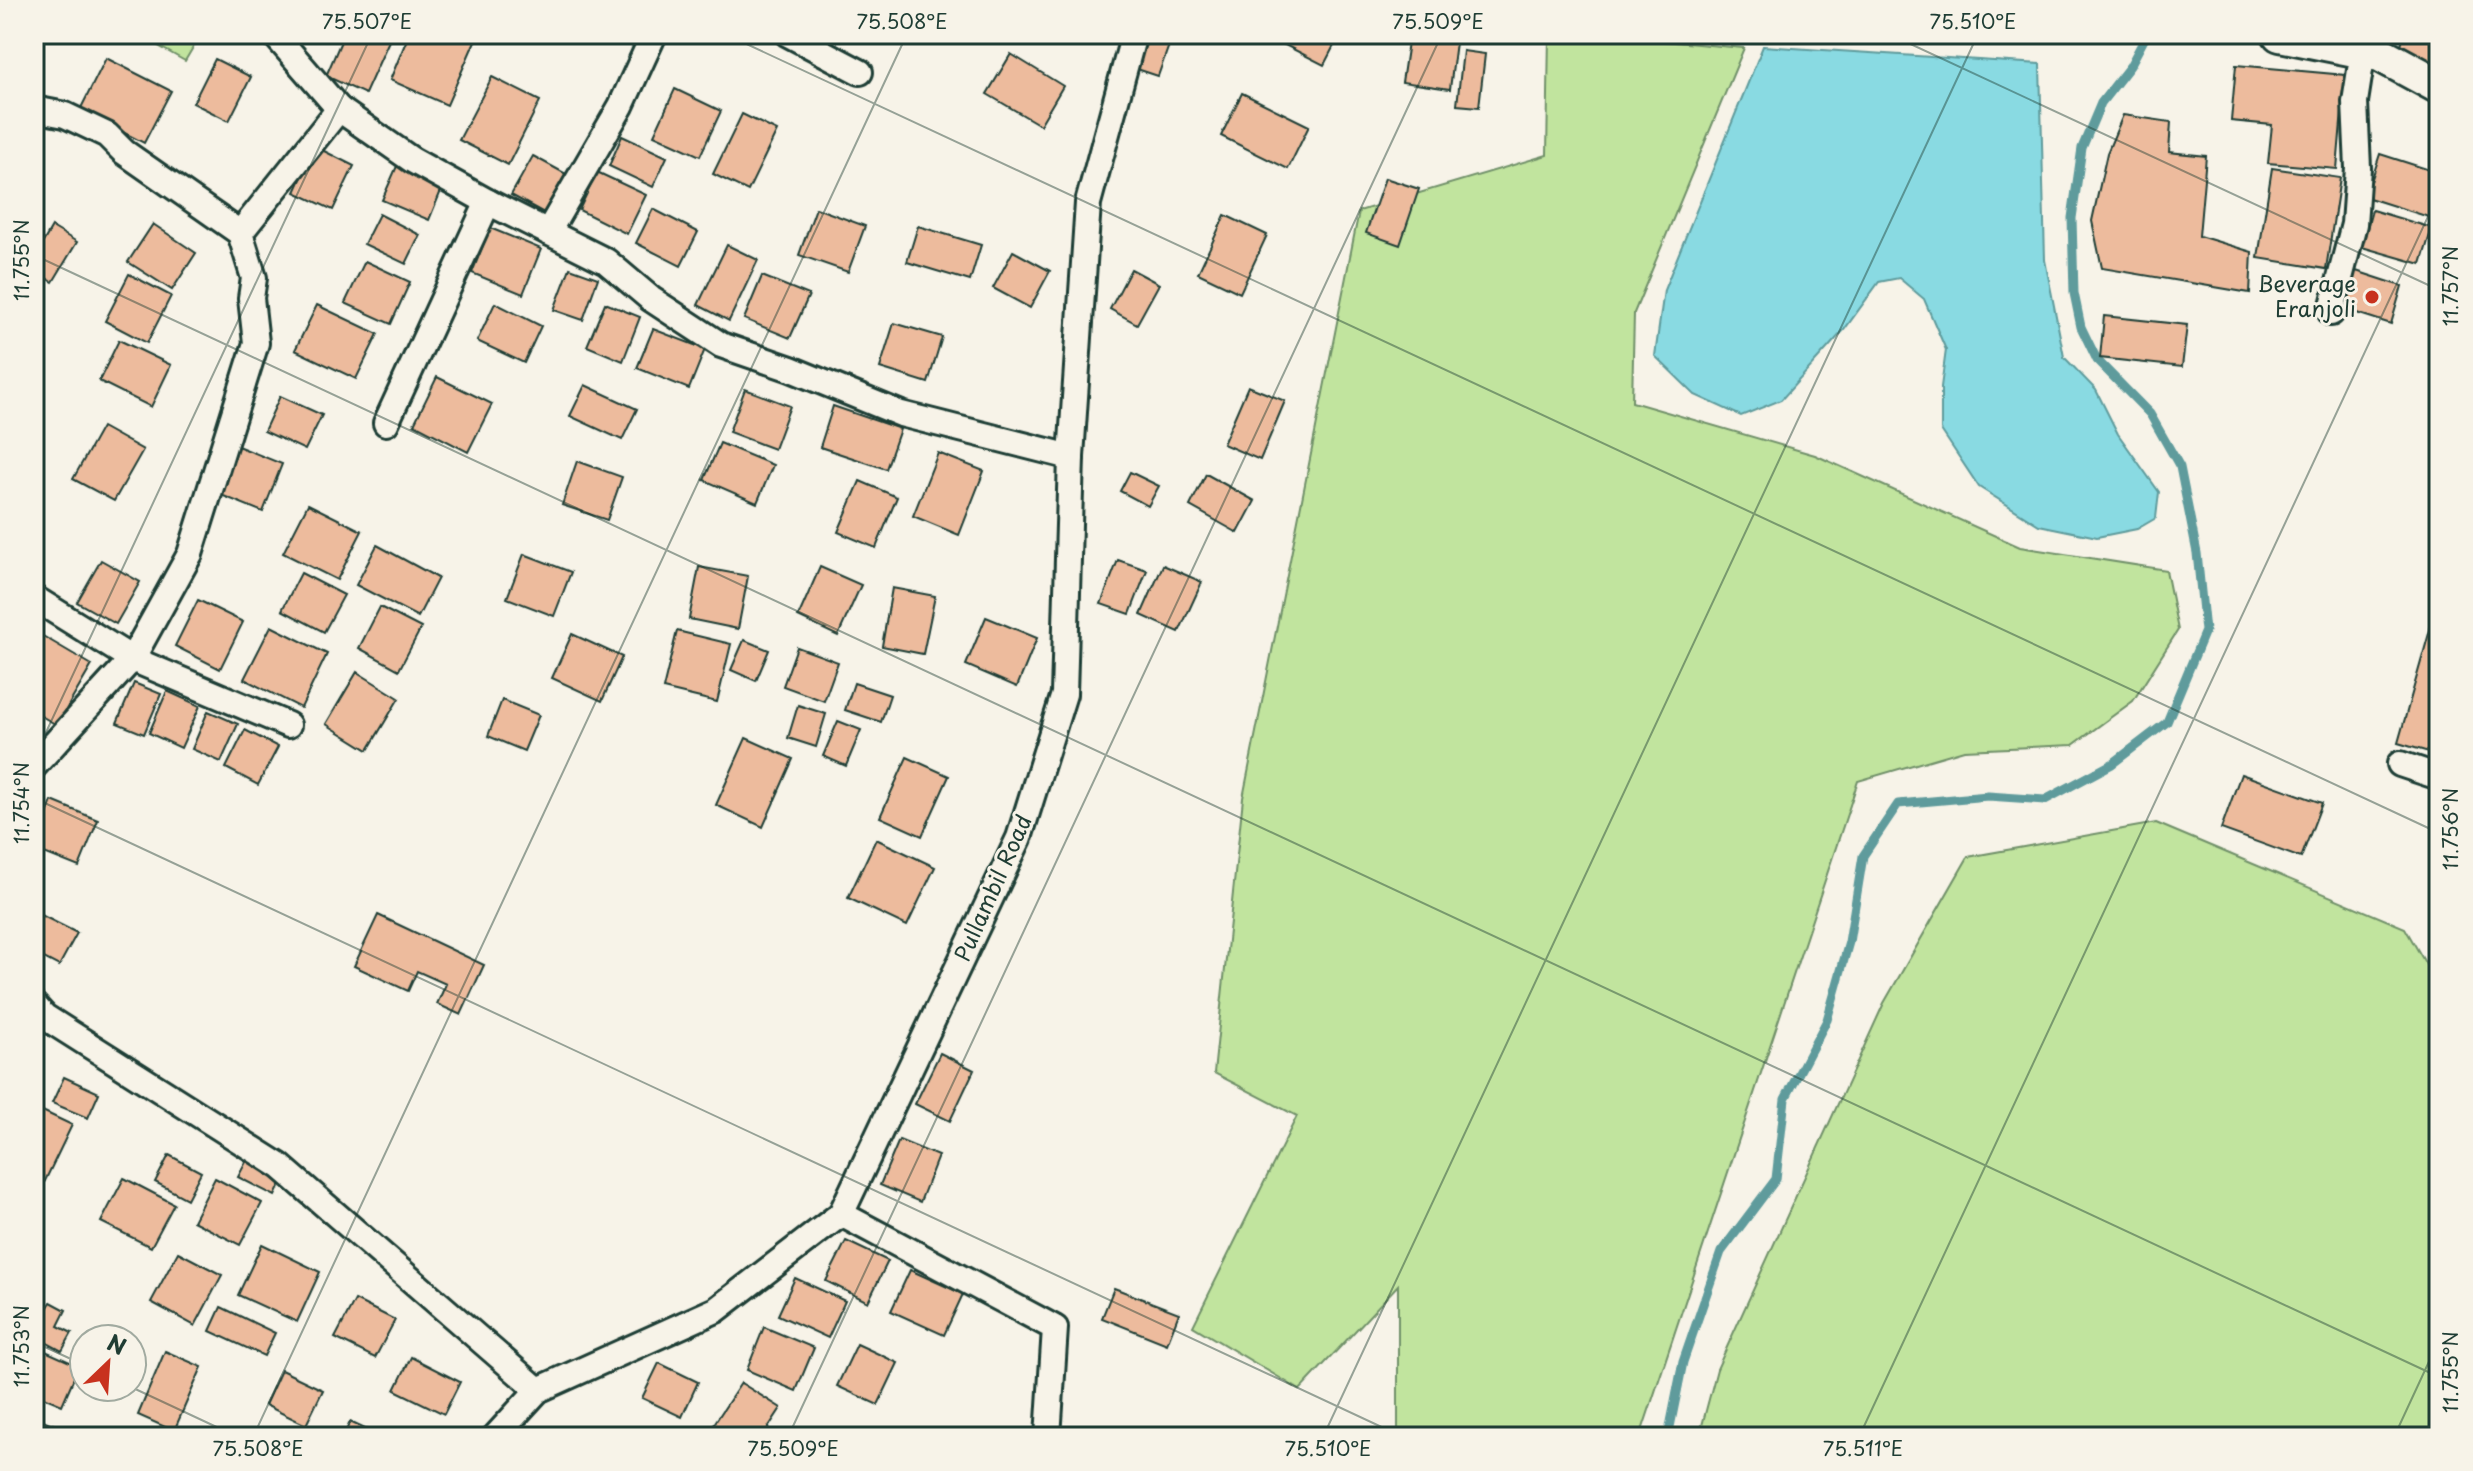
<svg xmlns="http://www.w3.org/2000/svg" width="2473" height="1471" viewBox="0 0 2473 1471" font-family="'Playpen Sans',sans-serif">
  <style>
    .green { fill: #c1e49e; stroke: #709069; stroke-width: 2 }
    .water { fill: #89dae2; stroke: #5f9b9c; stroke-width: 2 }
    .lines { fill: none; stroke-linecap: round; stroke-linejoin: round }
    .stream { stroke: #5f9b9c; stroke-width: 9 }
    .building { fill: #edbb9d; stroke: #1f3d34; stroke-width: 2 }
    .street-casing { stroke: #1f3d34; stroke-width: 30 }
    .secondary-casing { stroke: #1f3d34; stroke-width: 40 }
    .street { stroke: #f7f3e8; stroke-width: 24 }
    .secondary { stroke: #f7f3e8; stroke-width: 34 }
    .ticks { fill: none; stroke: #1f3d34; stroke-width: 2; stroke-opacity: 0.45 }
    .poi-dot { fill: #c8321e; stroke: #f7f3e8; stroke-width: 3 }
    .labels { text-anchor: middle; stroke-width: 6; stroke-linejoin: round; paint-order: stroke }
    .poi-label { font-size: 22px; fill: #1f3d34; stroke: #f7f3e8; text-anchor: end }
    .street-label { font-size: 22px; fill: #1f3d34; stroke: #f7f3e8 }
    .neatline { fill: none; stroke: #1f3d34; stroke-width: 3 }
    .ticks-label { font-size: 20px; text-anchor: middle; fill: #1f3d34 }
  </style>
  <rect width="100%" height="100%" fill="#f7f3e8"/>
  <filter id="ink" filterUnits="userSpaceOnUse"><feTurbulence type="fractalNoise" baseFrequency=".0125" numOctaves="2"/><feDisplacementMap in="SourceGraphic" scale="16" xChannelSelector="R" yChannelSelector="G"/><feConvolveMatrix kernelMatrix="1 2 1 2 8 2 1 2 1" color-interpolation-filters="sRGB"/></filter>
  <g filter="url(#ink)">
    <!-- green -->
    <g class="green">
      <polygon points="137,34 201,34 185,61"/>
      <polygon points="1549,34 1582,34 1744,48 1634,313 1632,402 1815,455 2020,547 2166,570 2178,630 2133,701 2073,745 1964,750 1858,781 1640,1437 1398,1437 1398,1285 1300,1390 1193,1326 1297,1116 1214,1073 1243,798 1359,211 1547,155"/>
      <polygon points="2156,823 2405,928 2439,987 2439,1437 1699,1437 1717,1369 1884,1003 1968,857"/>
    </g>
    <!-- water -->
    <polygon class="water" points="1763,46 2040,64 2045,260 2064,357 2096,390 2118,434 2159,492 2156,518 2137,529 2097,537 2039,525 1979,487 1941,430 1941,387 1946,350 1924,299 1899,278 1879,282 1844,330 1781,400 1741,416 1695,395 1655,356 1664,290"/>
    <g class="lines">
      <!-- stream -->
      <polyline class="stream" points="1668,1437 1683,1362 1721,1252 1776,1179 1785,1099 1827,1020 1849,942 1863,856 1898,804 1988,796 2045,800 2112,764 2167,722 2205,631 2197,553 2180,467 2150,414 2097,360 2081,327 2074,293 2072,218 2082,148 2101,103 2130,66 2147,34"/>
    </g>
    <!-- building -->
    <g class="building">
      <polygon points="344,34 392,34 365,94 326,76"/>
      <polygon points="409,34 459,34 475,41 447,105 390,80"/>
      <polygon points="599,34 629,34 624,45"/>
      <polygon points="1139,34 1173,34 1158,76 1128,66"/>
      <polygon points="1288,34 1340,34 1324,65 1283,44"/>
      <polygon points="2404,34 2439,34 2439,71 2397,59"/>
      <polygon points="1409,35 1456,42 1450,89 1402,82"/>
      <polygon points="1463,51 1485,54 1479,107 1457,105"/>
      <polygon points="1011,54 1063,86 1040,125 987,94"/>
      <polygon points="106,58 171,91 144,143 80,110"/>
      <polygon points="215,59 251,77 229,121 193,103"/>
      <polygon points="2236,65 2345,75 2337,169 2268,163 2272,125 2231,121"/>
      <polygon points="492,77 540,101 508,165 459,140"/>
      <polygon points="675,89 721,111 700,156 654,135"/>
      <polygon points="1242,93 1309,126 1288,169 1221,136"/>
      <polygon points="742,114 777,131 748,191 713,174"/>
      <polygon points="2123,115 2171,122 2169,152 2206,156 2199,236 2252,252 2250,293 2102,268 2092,221 2107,153"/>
      <polygon points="622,136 667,157 653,187 609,166"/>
      <polygon points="316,147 354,166 333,210 295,192"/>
      <polygon points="2380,154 2439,173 2438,220 2366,197"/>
      <polygon points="533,156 566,174 544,213 511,195"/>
      <polygon points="397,166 443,186 429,220 382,200"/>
      <polygon points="2272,168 2340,178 2326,269 2258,258"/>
      <polygon points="597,172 646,195 627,234 579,210"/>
      <polygon points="1385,178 1419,189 1400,245 1366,233"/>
      <polygon points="816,208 865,226 848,272 799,255"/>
      <polygon points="653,209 698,232 681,266 636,243"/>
      <polygon points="2372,210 2432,228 2421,264 2362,247"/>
      <polygon points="379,214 420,235 406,264 364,244"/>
      <polygon points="1225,215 1267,235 1240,293 1198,273"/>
      <polygon points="153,224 196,253 172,290 128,262"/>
      <polygon points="918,226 981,245 970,281 907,262"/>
      <polygon points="52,227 77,242 53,282 34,271 34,258"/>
      <polygon points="490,228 541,249 523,294 472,273"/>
      <polygon points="727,245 758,260 729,321 698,305"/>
      <polygon points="1013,251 1050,271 1030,308 993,288"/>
      <polygon points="365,261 410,282 391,324 345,303"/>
      <polygon points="570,268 598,278 583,320 554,310"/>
      <polygon points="1131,269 1159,284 1137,324 1110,309"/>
      <polygon points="2353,270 2402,286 2391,324 2341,308"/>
      <polygon points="129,274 171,296 147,343 105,321"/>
      <polygon points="762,276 809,295 790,338 744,319"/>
      <polygon points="495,303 541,326 524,363 477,341"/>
      <polygon points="605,303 640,317 623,361 587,346"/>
      <polygon points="317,305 378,334 356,379 295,350"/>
      <polygon points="2104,316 2187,325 2182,367 2100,358"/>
      <polygon points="894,323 942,337 928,383 880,368"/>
      <polygon points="653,329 705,349 689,389 637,368"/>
      <polygon points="119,340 171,365 151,407 99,381"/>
      <polygon points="437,377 492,404 468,452 414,424"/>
      <polygon points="585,385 637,409 622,440 570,416"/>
      <polygon points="1248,386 1285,401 1260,460 1223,444"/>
      <polygon points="745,389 790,406 774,449 729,432"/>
      <polygon points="280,396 322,415 305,450 264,431"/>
      <polygon points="833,406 900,429 886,469 820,447"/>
      <polygon points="102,427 143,450 114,501 73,479"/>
      <polygon points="720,443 773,465 757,503 704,480"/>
      <polygon points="235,445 282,464 263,512 216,493"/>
      <polygon points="938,453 984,471 959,535 913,516"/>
      <polygon points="577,461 622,477 607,520 562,505"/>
      <polygon points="1130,472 1159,486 1148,506 1120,491"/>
      <polygon points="1206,474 1255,501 1238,533 1190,506"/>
      <polygon points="860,481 897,497 876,548 838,532"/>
      <polygon points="308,504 362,531 337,580 283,553"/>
      <polygon points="377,545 438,578 418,617 356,585"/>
      <polygon points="524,554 571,572 554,616 507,598"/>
      <polygon points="101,560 140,582 116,624 77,602"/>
      <polygon points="1118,560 1147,570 1130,614 1101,604"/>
      <polygon points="1163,565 1202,582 1179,632 1141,615"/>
      <polygon points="699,567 748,576 738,629 689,619"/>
      <polygon points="820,567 861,585 838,636 798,617"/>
      <polygon points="301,573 344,595 324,632 282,610"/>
      <polygon points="892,588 935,596 923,654 882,646"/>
      <polygon points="2439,598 2439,755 2398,743"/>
      <polygon points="198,600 243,622 220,669 175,646"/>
      <polygon points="380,607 421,628 399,670 359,648"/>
      <polygon points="986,617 1037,638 1017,687 966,665"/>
      <polygon points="271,626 327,654 301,708 244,679"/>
      <polygon points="677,631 731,644 717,702 663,689"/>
      <polygon points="572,634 622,657 602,701 552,678"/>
      <polygon points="41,635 92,665 57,725 34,712 34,647"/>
      <polygon points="744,640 769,650 756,681 731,670"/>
      <polygon points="797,647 838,662 824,701 783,686"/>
      <polygon points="357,672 399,698 368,750 326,724"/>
      <polygon points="134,683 161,694 144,734 117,723"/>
      <polygon points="854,683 890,695 881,722 845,710"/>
      <polygon points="167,691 200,706 181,748 149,733"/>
      <polygon points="502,700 539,715 524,751 488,736"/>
      <polygon points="798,705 826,714 816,747 788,738"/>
      <polygon points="208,711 238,724 221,762 192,749"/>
      <polygon points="838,721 861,730 846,766 823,756"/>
      <polygon points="245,730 278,747 258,785 226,768"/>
      <polygon points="746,738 793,759 763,827 716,805"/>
      <polygon points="907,757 949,776 922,836 880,817"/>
      <polygon points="2241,774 2322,803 2301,858 2221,829"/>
      <polygon points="52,801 98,820 79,867 34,849"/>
      <polygon points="876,839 935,867 907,926 848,898"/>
      <polygon points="34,862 41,865 34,882"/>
      <polygon points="41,915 77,933 59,966 34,953 34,929"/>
      <polygon points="378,915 484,965 461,1015 437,1004 446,984 417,971 408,991 354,966"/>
      <polygon points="940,1053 974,1070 950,1121 915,1104"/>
      <polygon points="64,1077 99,1093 88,1118 52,1103"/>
      <polygon points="34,1107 72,1125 44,1183 34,1179"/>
      <polygon points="899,1140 938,1156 920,1202 880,1185"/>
      <polygon points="169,1155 201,1172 187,1199 155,1182"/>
      <polygon points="249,1156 285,1175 275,1196 238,1177"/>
      <polygon points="124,1178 174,1204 151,1247 101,1222"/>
      <polygon points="215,1178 262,1203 240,1245 193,1221"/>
      <polygon points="846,1241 888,1261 868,1302 826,1281"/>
      <polygon points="262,1244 320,1272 297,1322 238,1295"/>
      <polygon points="178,1252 222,1275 195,1326 151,1302"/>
      <polygon points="910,1270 963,1294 944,1335 891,1311"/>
      <polygon points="795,1278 845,1301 828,1338 778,1315"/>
      <polygon points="1114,1288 1179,1313 1167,1344 1102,1318"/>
      <polygon points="355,1300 395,1320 375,1358 335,1338"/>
      <polygon points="51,1302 66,1310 58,1326 72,1333 62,1351 34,1336 34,1313 42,1317"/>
      <polygon points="221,1307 275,1333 264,1356 210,1331"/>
      <polygon points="764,1327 814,1348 796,1391 747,1370"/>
      <polygon points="857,1344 898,1363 878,1405 837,1386"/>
      <polygon points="34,1346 79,1366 62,1405 34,1393"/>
      <polygon points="165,1351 202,1367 174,1431 138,1415"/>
      <polygon points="411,1357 460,1382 444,1414 395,1390"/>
      <polygon points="659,1363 698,1382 682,1417 642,1398"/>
      <polygon points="281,1370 323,1390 306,1425 265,1405"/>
      <polygon points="741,1383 781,1408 762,1437 735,1437 714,1424"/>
      <polygon points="34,1416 77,1435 76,1437 34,1437"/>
      <polygon points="350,1422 382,1437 343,1437"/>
    </g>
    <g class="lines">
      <!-- street casing -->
      <g class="street-casing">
        <g id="street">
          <polyline points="274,34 339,109 412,160 488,202 606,261 651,299 721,345 791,369 901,414 1071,457"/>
          <polyline points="788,34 860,72"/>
          <polyline points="34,109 65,115 107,135 124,152 240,233 254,278 251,298 256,343 190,554 132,659 34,766"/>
          <polyline points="548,232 621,106 654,34"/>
          <polyline points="240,233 339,109"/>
          <polyline points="2331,313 2354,224 2358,168 2355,102 2363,51"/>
          <polyline points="386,423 488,202"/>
          <polyline points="34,598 132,659 288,725"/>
          <polyline points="2400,764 2439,777"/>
          <polyline points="34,1005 45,1017 280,1166 538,1390"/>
          <polyline points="841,1214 1055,1328 1048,1437"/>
          <polyline points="495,1437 538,1390 716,1310 841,1214 1019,838 1064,694 1071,457 1088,203 1134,34"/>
        </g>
      </g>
      <!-- secondary casing -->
      <g class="secondary-casing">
        <polyline id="secondary" points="2280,34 2380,54 2439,86"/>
      </g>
      <!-- street -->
      <use href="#street" class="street"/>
      <!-- secondary -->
      <use href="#secondary" class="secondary"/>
    </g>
  </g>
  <!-- ticks -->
  <path class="ticks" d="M725,34L2439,833M1889,34L2439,290M34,255L2439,1377M34,758L372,34M34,798L1403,1437M34,1342L84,1365M131,1387L238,1437M253,1437L907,34M788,1437L1442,34M1323,1437L1978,34M1859,1437L2439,193M2394,1437L2439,1340"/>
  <!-- markers -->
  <circle class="poi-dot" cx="2372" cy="297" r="8"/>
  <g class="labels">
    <!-- poi labels -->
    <g class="poi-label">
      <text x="2356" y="292">Beverage<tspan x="2356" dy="25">Eranjoli</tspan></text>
    </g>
    <!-- street labels -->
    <g class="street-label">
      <text transform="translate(993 888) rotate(-66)" y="8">Pullambil Road</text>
    </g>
  </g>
  <!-- margin -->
  <rect width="2473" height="1471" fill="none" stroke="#f7f3e8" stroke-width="88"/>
  <!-- north arrow -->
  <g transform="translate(108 1363) rotate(25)"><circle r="38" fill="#f7f3e8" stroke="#a1aaa0" stroke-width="2"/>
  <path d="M0-6L14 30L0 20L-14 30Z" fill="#c8321e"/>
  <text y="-12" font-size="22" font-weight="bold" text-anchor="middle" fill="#1f3d34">N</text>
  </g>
  <rect x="44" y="44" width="2385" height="1383" class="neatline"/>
  <g class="ticks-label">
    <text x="367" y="29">75.507°E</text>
    <text x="902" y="29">75.508°E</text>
    <text x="1438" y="29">75.509°E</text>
    <text x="1973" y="29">75.510°E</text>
    <text transform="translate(22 260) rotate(-90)" y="7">11.755°N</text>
    <text transform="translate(2451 286) rotate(-90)" y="7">11.757°N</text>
    <text transform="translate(22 803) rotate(-90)" y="7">11.754°N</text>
    <text transform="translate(2451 829) rotate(-90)" y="7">11.756°N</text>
    <text transform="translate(22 1346) rotate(-90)" y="7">11.753°N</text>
    <text transform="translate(2451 1372) rotate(-90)" y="7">11.755°N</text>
    <text x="258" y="1456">75.508°E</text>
    <text x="793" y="1456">75.509°E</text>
    <text x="1328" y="1456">75.510°E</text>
    <text x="1863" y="1456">75.511°E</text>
  </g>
</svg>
